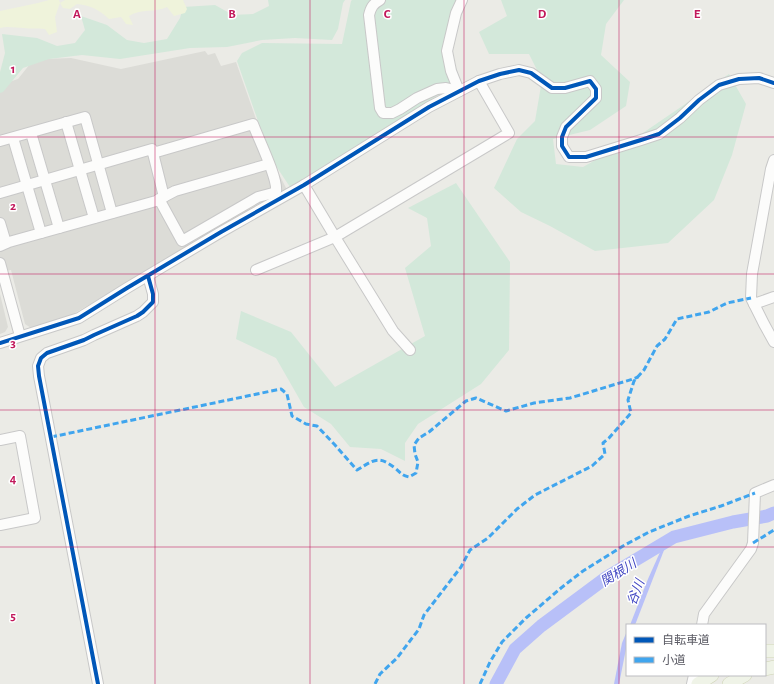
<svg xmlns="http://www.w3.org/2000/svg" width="774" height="684" viewBox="0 0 774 684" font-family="'Alegreya Sans','Noto Sans JP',sans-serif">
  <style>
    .industrial { fill: #dcdcd7 }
    .green { fill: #d3e8da }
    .sand { fill: #eff3db }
    .water { fill: #b8c0f8 }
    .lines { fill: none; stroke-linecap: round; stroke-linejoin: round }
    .river { stroke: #b8c0f8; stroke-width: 13 }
    .minor-casing { stroke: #c8c8c8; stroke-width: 12 }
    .major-casing { stroke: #ced3b4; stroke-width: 14 }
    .minor { stroke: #fcfcfb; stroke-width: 10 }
    .major { stroke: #eff3e7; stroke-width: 13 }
    .quiet { stroke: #40a5ee; stroke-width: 3; stroke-dasharray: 6 3; stroke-linecap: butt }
    .cycleway-casing { stroke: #fff; stroke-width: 6 }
    .cycleway { stroke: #0057b8; stroke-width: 4 }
    .grid { fill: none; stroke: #c2185b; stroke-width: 1; stroke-opacity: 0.55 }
    .labels { text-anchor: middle; stroke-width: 3; stroke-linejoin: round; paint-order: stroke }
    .water-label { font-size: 13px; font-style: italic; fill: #4449c3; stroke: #fff }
    .grid-label { font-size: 13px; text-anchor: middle; font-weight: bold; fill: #c2185b; stroke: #fff; stroke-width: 3; stroke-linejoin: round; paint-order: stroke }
  </style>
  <rect width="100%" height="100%" fill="#ebebe6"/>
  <!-- industrial -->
  <g class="industrial">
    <polygon points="205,51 208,55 215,53 221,66 236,62 256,119 275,166 287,190 73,314 31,328 25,324 11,270 0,272 0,85 18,79 30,64 46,59 71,58 121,69"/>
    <polygon points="0,294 8,327 5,332 0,334"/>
  </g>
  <!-- green -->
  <g class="green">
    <polygon points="268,0 345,0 343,3 338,29 332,40 295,38 262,40 227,47 190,48 120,59 82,55 49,59 23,68 3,92 0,93 0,72 5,53 2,34 37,38 57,46 75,43 85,30 81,16 107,25 127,40 144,43 167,39 180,18 183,7 215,5 233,15 253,14 269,6"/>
    <polygon points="352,0 465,0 459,15 450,50 462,85 437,96 290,187 276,166 258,121 237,61 242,53 262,43 342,44 351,1"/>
    <polygon points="501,0 624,0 606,24 601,55 630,82 626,106 590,130 553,139 556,164 583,167 640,135 729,74 746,104 732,155 714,200 668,243 595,251 550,226 521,212 494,188 517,139 535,121 542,80 529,54 489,54 479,32 507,16"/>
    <polygon points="456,183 510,262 509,350 481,384 418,424 405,443 405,461 381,449 350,447 331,424 304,407 276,358 236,339 241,311 291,332 335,387 425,336 405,268 431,246 427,218 408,208"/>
  </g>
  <!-- sand -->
  <path class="sand" d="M49,0H59L60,3L65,0H183L187,9L185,13L174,16L167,7C155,13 142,8 129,16L133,25L126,24L121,17L109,19C98,9 92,6 77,4L70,9L63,8L60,3L55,17L57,32L49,35L45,29C38,28 31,29 24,28C16,28 8,26 0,28V11L38,3Z"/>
  <!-- water -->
  <g class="water">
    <polygon points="665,541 666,545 635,625 630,625 648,579"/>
    <polygon points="627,631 627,644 619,684 614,684 622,643"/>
    <polygon points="513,648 517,651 499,684 494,684 498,673"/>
  </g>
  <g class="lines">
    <!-- river -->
    <polyline class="river" points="496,684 515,649 541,626 607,577 674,537 733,522 767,516 774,513"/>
    <!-- minor casing -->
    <g class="minor-casing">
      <g id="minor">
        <path d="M380,0C373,4 371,7 369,15L380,108L383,113H392L400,109L417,98L437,89L446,88L459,91"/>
        <polyline points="459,91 451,71 447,51 456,13 462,0"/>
        <polyline points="66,122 94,218"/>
        <polyline points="31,133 59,228"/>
        <polyline points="13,138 41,233"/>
        <polyline points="0,141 85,117 112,213"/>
        <path d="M153,153L253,124C258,138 278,178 276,191L273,193L258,197L182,241L159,199"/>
        <polyline points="774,160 771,169 752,274 751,298 764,324 774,342"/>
        <polyline points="304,185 335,237 393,331 410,350"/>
        <polyline points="0,193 152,149 164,197"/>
        <polyline points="0,223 6,243"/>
        <polyline points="0,246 9,242 156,201 175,191 269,164"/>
        <polyline points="0,263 20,336"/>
        <polyline points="256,270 335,237 509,133 479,81"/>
        <polyline points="754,304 774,297"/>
        <polyline points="0,343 79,318 127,288 221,232 304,185 429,107 479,81 500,74 519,70 531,73 552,88 565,88 590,81 596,89 596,98 566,127 562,137 562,146 569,157 586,157 641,140 659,134 680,118 699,100 719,85 739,79 759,78 774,83"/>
        <polyline points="0,440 20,436 35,518 0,525"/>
        <polyline points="702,625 704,614 751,549 753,543 755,493 774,485"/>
        <polyline points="98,684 39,376 38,366 41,358 47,353 84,340 94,335 137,316 143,312 153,302 153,294 148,276"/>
        <polyline points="692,684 694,675"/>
      </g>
    </g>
    <!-- major casing -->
    <g class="major-casing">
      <g id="major">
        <polyline points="765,651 774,651"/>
        <polyline points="765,669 774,667"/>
        <polyline points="698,684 712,675"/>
        <polyline points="729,684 745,675"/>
      </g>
    </g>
    <!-- minor -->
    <use href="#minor" class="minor"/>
    <!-- major -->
    <use href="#major" class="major"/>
    <!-- quiet -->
    <g class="quiet">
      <path d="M51,437L281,389L287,394L292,416L306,424L317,426L335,445L357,470C374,460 378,455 395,468C401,473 401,475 409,477L416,473L418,462L415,454L414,445L419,438L429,432L466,401L476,398L506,411L534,403L570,398L633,379L638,377"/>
      <polyline points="753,543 774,530"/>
      <polyline points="375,684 380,674 397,658 419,629 424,615 461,567 470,550 488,538 517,509 535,495 592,466 605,454 603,443 609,438 631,413 628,400 634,381 644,370 657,346 665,339 677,319 709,312 727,303 751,298"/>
      <polyline points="480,684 490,662 502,642 526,618 561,588 583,571 623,546 649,532 689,516 721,506 755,493"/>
    </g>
    <!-- cycleway casing -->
    <g class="cycleway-casing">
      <g id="cycleway">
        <polyline points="0,343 79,318 127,288 221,232 304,185 429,107 479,81 500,74 519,70 531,73 552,88 565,88 590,81 596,89 596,98 566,127 562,137 562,146 569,157 586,157 641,140 659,134 680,118 699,100 719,85 739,79 759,78 774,83"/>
        <polyline points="98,684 39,376 38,366 41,358 47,353 84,340 94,335 137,316 143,312 153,302 153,294 148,276"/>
      </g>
    </g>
    <!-- cycleway -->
    <use href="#cycleway" class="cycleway"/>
  </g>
  <!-- grid -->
  <path class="grid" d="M155,0V684M310,0V684M464,0V684M619,0V684M0,137H774M0,274H774M0,410H774M0,547H774"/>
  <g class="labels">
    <!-- water labels -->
    <g class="water-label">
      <text transform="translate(618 572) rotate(-32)" y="5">関根川</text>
      <text transform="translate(635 592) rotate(-69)" y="5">谷川</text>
    </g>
  </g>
  <g class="grid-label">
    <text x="77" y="18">A</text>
    <text x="232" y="18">B</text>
    <text x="387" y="18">C</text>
    <text x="542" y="18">D</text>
    <text x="697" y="18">E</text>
    <text x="13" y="73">1</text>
    <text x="13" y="210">2</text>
    <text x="13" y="347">3</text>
    <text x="13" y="483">4</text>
    <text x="13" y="620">5</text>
  </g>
  <!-- legend -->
  <rect x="626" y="624" width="140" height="52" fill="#ffffff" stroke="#bdbdc1"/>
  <rect x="634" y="637" width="20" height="6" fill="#0057b8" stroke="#bdbdc1"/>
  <text x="662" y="644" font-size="12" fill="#5b5b64">自転車道</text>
  <rect x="634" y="657" width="20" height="6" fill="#40a5ee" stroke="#bdbdc1"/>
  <text x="662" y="664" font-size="12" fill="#5b5b64">小道</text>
</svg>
